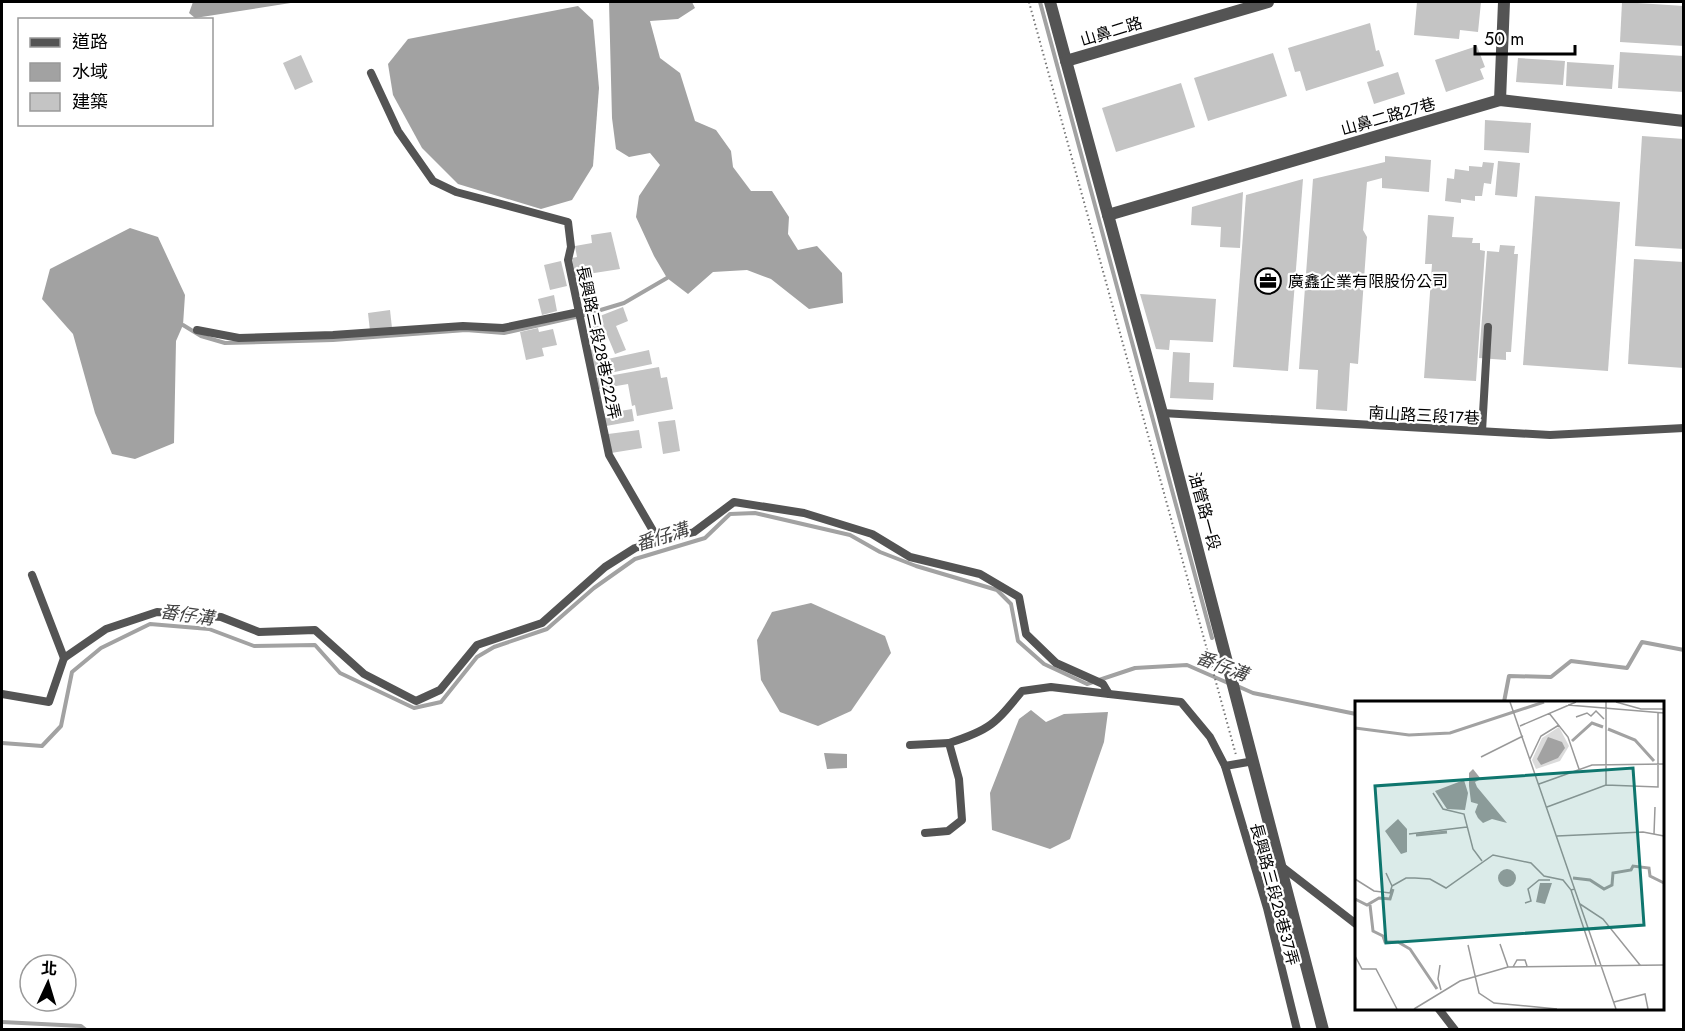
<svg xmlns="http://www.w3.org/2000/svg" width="1685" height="1031" viewBox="0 0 1685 1031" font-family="Jost,'Noto Sans TC',sans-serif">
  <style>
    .water { fill: #a2a2a2 }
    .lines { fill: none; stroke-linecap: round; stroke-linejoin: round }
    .stream { stroke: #a2a2a2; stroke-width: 4 }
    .building { fill: #c4c4c4 }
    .path { stroke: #767676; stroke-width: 2; stroke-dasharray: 1.5 3; stroke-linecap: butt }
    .lane { stroke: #545454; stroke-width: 8 }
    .street { stroke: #545454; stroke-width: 12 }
    .labels { text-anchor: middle; stroke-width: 4.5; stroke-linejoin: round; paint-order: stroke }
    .street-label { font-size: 16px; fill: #000; stroke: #fff }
    .poi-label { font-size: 16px; fill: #000; stroke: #fff; text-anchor: start }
    .water-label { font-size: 18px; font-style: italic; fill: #434343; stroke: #fff }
    .inset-river { fill: none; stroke: #a2a2a2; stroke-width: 3 }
    .inset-road { fill: none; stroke: #999; stroke-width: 1.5 }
    .view { fill: #0f766e; fill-opacity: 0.15; stroke: #0f766e; stroke-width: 3 }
    .inset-edge { fill: none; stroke: #000; stroke-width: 3 }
  </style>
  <rect width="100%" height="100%" fill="#fff"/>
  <!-- water -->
  <g class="water">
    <polygon points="193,2 297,2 195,18 189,13"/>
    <polygon points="609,2 692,2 695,8 678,19 650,21 660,58 680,73 695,121 716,130 731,151 733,167 751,191 772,191 789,217 788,234 798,250 817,246 842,273 843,303 809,309 771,279 747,270 713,272 688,294 667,278 654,256 636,217 639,196 660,165 650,153 629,157 616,149 612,118"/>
    <polygon points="578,6 593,20 599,88 593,166 572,200 541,209 458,184 422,148 393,95 388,64 408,39"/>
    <polygon points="130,228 158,237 185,295 183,325 176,341 174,443 135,459 112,454 95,413 73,334 42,299 50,269"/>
    <polygon points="811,603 885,636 891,653 851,711 818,726 780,712 761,680 757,640 772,612"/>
    <polygon points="1031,710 1046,722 1064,714 1108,712 1104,742 1070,839 1050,849 992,830 990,793 1019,719"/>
    <polygon points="824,753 847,754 847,768 827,769"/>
  </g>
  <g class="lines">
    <!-- stream -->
    <g class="stream">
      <polyline points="1040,2 1212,638"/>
      <polyline points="183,325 201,336 225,343 333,340 466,330 504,333 584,315 624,303 667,278"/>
      <polyline points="1235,685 1253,693 1356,714"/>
      <polyline points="1504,702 1509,676 1551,677 1571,661 1627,668 1642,642 1684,650"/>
      <polyline points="2,743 42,746 61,726 72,672 101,648 150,624 209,629 254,646 315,645 340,673 414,708 441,702 477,657 494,647 547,629 594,588 635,559 705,538 730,514 755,513 850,535 880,552 916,566 997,590 1011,604 1018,641 1044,664 1087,684 1135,668 1187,665 1228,683"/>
      <polyline points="2,1022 81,1026 86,1030"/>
    </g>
  </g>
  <!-- building -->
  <g class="building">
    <polygon points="1417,2 1481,2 1478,32 1460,30 1459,39 1414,35"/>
    <polygon points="1622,2 1684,6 1684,46 1620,42"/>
    <polygon points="1370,23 1376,51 1379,50 1384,66 1306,91 1300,71 1295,72 1288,48"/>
    <polygon points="1477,46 1485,67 1480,69 1484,79 1446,92 1435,60"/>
    <polygon points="1620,52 1684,56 1684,92 1618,88"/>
    <polygon points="1273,53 1287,96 1208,121 1194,78"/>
    <polygon points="301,55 313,82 295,90 283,63"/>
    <polygon points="1518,58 1565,61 1563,85 1516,82"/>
    <polygon points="1567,62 1614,65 1612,89 1566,86"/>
    <polygon points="1398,72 1405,94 1374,104 1367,82"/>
    <polygon points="1181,83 1195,127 1116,152 1102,108"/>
    <polygon points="1485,120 1531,123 1529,153 1484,150"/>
    <polygon points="1642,136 1684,139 1684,249 1635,246"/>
    <polygon points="1385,156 1431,160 1429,192 1382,188 1382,178 1367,182 1363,230 1367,237 1358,364 1350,363 1347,411 1316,409 1318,370 1299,369 1313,179 1385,162"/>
    <polygon points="1498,161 1520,163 1517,197 1495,195"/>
    <polygon points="1483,162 1494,163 1491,184 1484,183 1482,196 1475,196 1475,201 1461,199 1461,203 1445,201 1447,178 1454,179 1455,169 1469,171 1469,166 1482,167"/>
    <polygon points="1303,179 1288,371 1233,367 1246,195"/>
    <polygon points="1243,192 1240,248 1220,247 1221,227 1191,225 1192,207"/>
    <polygon points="1535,196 1620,202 1608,371 1523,365"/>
    <polygon points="1428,215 1454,217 1452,237 1473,238 1472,243 1480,243 1480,250 1485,251 1476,381 1424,378 1432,264 1425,264"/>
    <polygon points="611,232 620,269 575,276 572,258 577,257 575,246 592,243 591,235"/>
    <polygon points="1500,245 1515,246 1514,254 1518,254 1511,352 1506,352 1506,360 1479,358 1487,251 1499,252"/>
    <polygon points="1634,259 1684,262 1684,368 1628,364"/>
    <polygon points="561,261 567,286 550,290 544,265"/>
    <polygon points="1140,294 1216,299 1213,342 1170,340 1169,350 1156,349"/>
    <polygon points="554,295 557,311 542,315 538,299"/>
    <polygon points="623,307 628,321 616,326 626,350 615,354 605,330 592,334 587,321"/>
    <polygon points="390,310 392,328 370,331 368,313"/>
    <polygon points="538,328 539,332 553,329 557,345 542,348 544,356 526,360 520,332"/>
    <polygon points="601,348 603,360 649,350 652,364 596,376 590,350"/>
    <polygon points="1173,352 1190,353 1189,382 1214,383 1213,400 1170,398"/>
    <polygon points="659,367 661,378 667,377 673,409 637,416 635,405 632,406 628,384 599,389 597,378"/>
    <polygon points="632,409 634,421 606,426 603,414"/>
    <polygon points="675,420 680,451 663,454 658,422"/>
    <polygon points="639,430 642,448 611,453 608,434"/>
  </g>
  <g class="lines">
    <!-- path -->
    <polyline class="path" points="1029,2 1236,755"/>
    <!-- lane -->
    <g class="lane">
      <polyline points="371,73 398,131 433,181 456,192 568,222 571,247 568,260 609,455 659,541"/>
      <polyline points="197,330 239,338 333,335 463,326 503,328 579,312"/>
      <polyline points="1162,413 1550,435 1684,428"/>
      <polyline points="1482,431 1488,327"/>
      <polyline points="64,658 106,629 157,612 221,617 259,632 315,630 364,674 416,701 440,690 477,645 542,623 605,567 635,548 694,532 734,502 804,513 872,534 910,557 980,574 1019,597 1026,634 1056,663 1103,684 1109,694 1181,702 1210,737 1225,766 1254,761"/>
      <polyline points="2,694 49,702 64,658 32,575"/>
      <polyline points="910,745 949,743"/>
      <polyline points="1225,766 1267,908 1297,1030"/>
      <path d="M925,833L948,831L962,820L959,779L949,743C990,730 995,724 1022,691L1051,687L1109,694"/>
      <polyline points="1281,866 1356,924"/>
      <polyline points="1438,1008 1455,1030"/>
    </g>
    <!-- street -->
    <g class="street">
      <polyline points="1050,2 1162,413 1323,1030"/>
      <polyline points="1066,61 1268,2"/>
      <polyline points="1500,100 1504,2"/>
      <polyline points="1108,215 1500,100 1684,121"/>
    </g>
  </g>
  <!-- icons -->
  <defs>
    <g id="office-ring" transform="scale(1.35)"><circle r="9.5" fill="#fff" stroke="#000" stroke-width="1.5"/><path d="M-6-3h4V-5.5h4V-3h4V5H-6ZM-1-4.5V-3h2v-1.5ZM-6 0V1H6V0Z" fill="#000"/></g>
  </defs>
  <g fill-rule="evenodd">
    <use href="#office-ring" x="1268" y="281"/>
  </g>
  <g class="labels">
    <!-- street labels -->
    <g class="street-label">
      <text transform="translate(1111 31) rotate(-17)" y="6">山鼻二路</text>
      <text transform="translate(1388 116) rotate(-16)" y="6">山鼻二路27巷</text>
      <text transform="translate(599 342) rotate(78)" y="6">長興路三段28巷222弄</text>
      <text transform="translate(1424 415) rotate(3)" y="6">南山路三段17巷</text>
      <text transform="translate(1205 511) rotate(75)" y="6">油管路一段</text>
      <text transform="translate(1275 894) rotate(75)" y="6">長興路三段28巷37弄</text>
    </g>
    <!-- poi labels -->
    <g class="poi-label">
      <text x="1288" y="287">廣鑫企業有限股份公司</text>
    </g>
    <!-- water labels -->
    <g class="water-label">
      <text transform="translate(662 537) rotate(-18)" y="6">番仔溝</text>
      <text transform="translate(187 615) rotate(8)" y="6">番仔溝</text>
      <text transform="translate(1222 666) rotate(21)" y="6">番仔溝</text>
    </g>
  </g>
  <!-- overview -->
  <g transform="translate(1355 701)">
    <rect width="309" height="309" fill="#fff"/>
    <path d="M204,26L214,45L205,60L181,68L177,59L187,37Z" fill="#dbdbdb"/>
    <path d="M193,36L207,41L210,47L203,57L186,64L182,58ZM118,68L126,78L120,81L122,86L152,122L137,118L128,122L123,117L120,111L123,103L116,101L114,85V72ZM109,79L113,92L110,109L92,108L80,90ZM43,118L52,128V151L46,153L30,130ZM143 177a9 9 0 1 1 18 0a9 9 0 1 1-18 0ZM185,182H197L190,203L181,201Z" fill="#a2a2a2"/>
    <path class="inset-river" d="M0,27L54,34L95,32L189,1M253,28L280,39L299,60M217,40L237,22L248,26M61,134L92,131M218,177L235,179L249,188L257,184L258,172L276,169L278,165L294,167L295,175L309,182M0,198L12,204L24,197L35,198L38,188M15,204L18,230L28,235L30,241H43L55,248L82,288"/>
    <path class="inset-road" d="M155,1L261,308M261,1L286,8H309M213,4L309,12M194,12L213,36L224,68M221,16L232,12L236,15L241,10L249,18M165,25L221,1M126,56L168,35M175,58L186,35L204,24M184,83L237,64L309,63M251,84V1M78,92L88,108L109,113L118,148L127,160M192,106L251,84L303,86V12M54,133L112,126M299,133L300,106M202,135L288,131L309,135M0,178L19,190L35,192L37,185L31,172M37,185L51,177H60L75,178L91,187L138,154L176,162L189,175L208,179L216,189L220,188M216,189L241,264M170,202L176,200L173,188L184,179H195M225,203L248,218L285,264M145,243L153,266M113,244L124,292L139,302L202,308M0,255L7,268H21L42,308M85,264L83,278L86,289M158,266L162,259H170L172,265M259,301L290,293L293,308M59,308L105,280L153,266L309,264"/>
    <path class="view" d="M278,67L289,224L31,242L20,85Z"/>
    <rect width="309" height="309" class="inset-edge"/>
  </g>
  <!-- border -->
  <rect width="1685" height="1031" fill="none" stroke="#000000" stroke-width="6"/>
  <!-- legend -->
  <rect x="18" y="18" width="195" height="108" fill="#ffffff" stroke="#999999" stroke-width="1.5"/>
  <rect x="30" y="38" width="30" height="9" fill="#545454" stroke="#999999" stroke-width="1.5"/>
  <text x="72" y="48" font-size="18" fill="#000000">道路</text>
  <rect x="30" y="63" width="30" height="18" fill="#a2a2a2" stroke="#999999" stroke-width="1.5"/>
  <text x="72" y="78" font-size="18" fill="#000000">水域</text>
  <rect x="30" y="93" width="30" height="18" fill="#c4c4c4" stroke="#999999" stroke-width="1.5"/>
  <text x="72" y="108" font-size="18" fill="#000000">建築</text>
  <!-- north arrow -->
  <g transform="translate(48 983) rotate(4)"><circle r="28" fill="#ffffff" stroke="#999999" stroke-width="1.5"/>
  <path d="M0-4.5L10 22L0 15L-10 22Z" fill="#000000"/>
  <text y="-9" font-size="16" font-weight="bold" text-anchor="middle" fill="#000000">北</text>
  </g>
  <!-- scale -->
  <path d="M1475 45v9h100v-9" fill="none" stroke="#000000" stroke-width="3"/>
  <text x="1484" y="45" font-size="18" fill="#000000" stroke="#ffffff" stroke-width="4.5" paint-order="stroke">50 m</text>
</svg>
